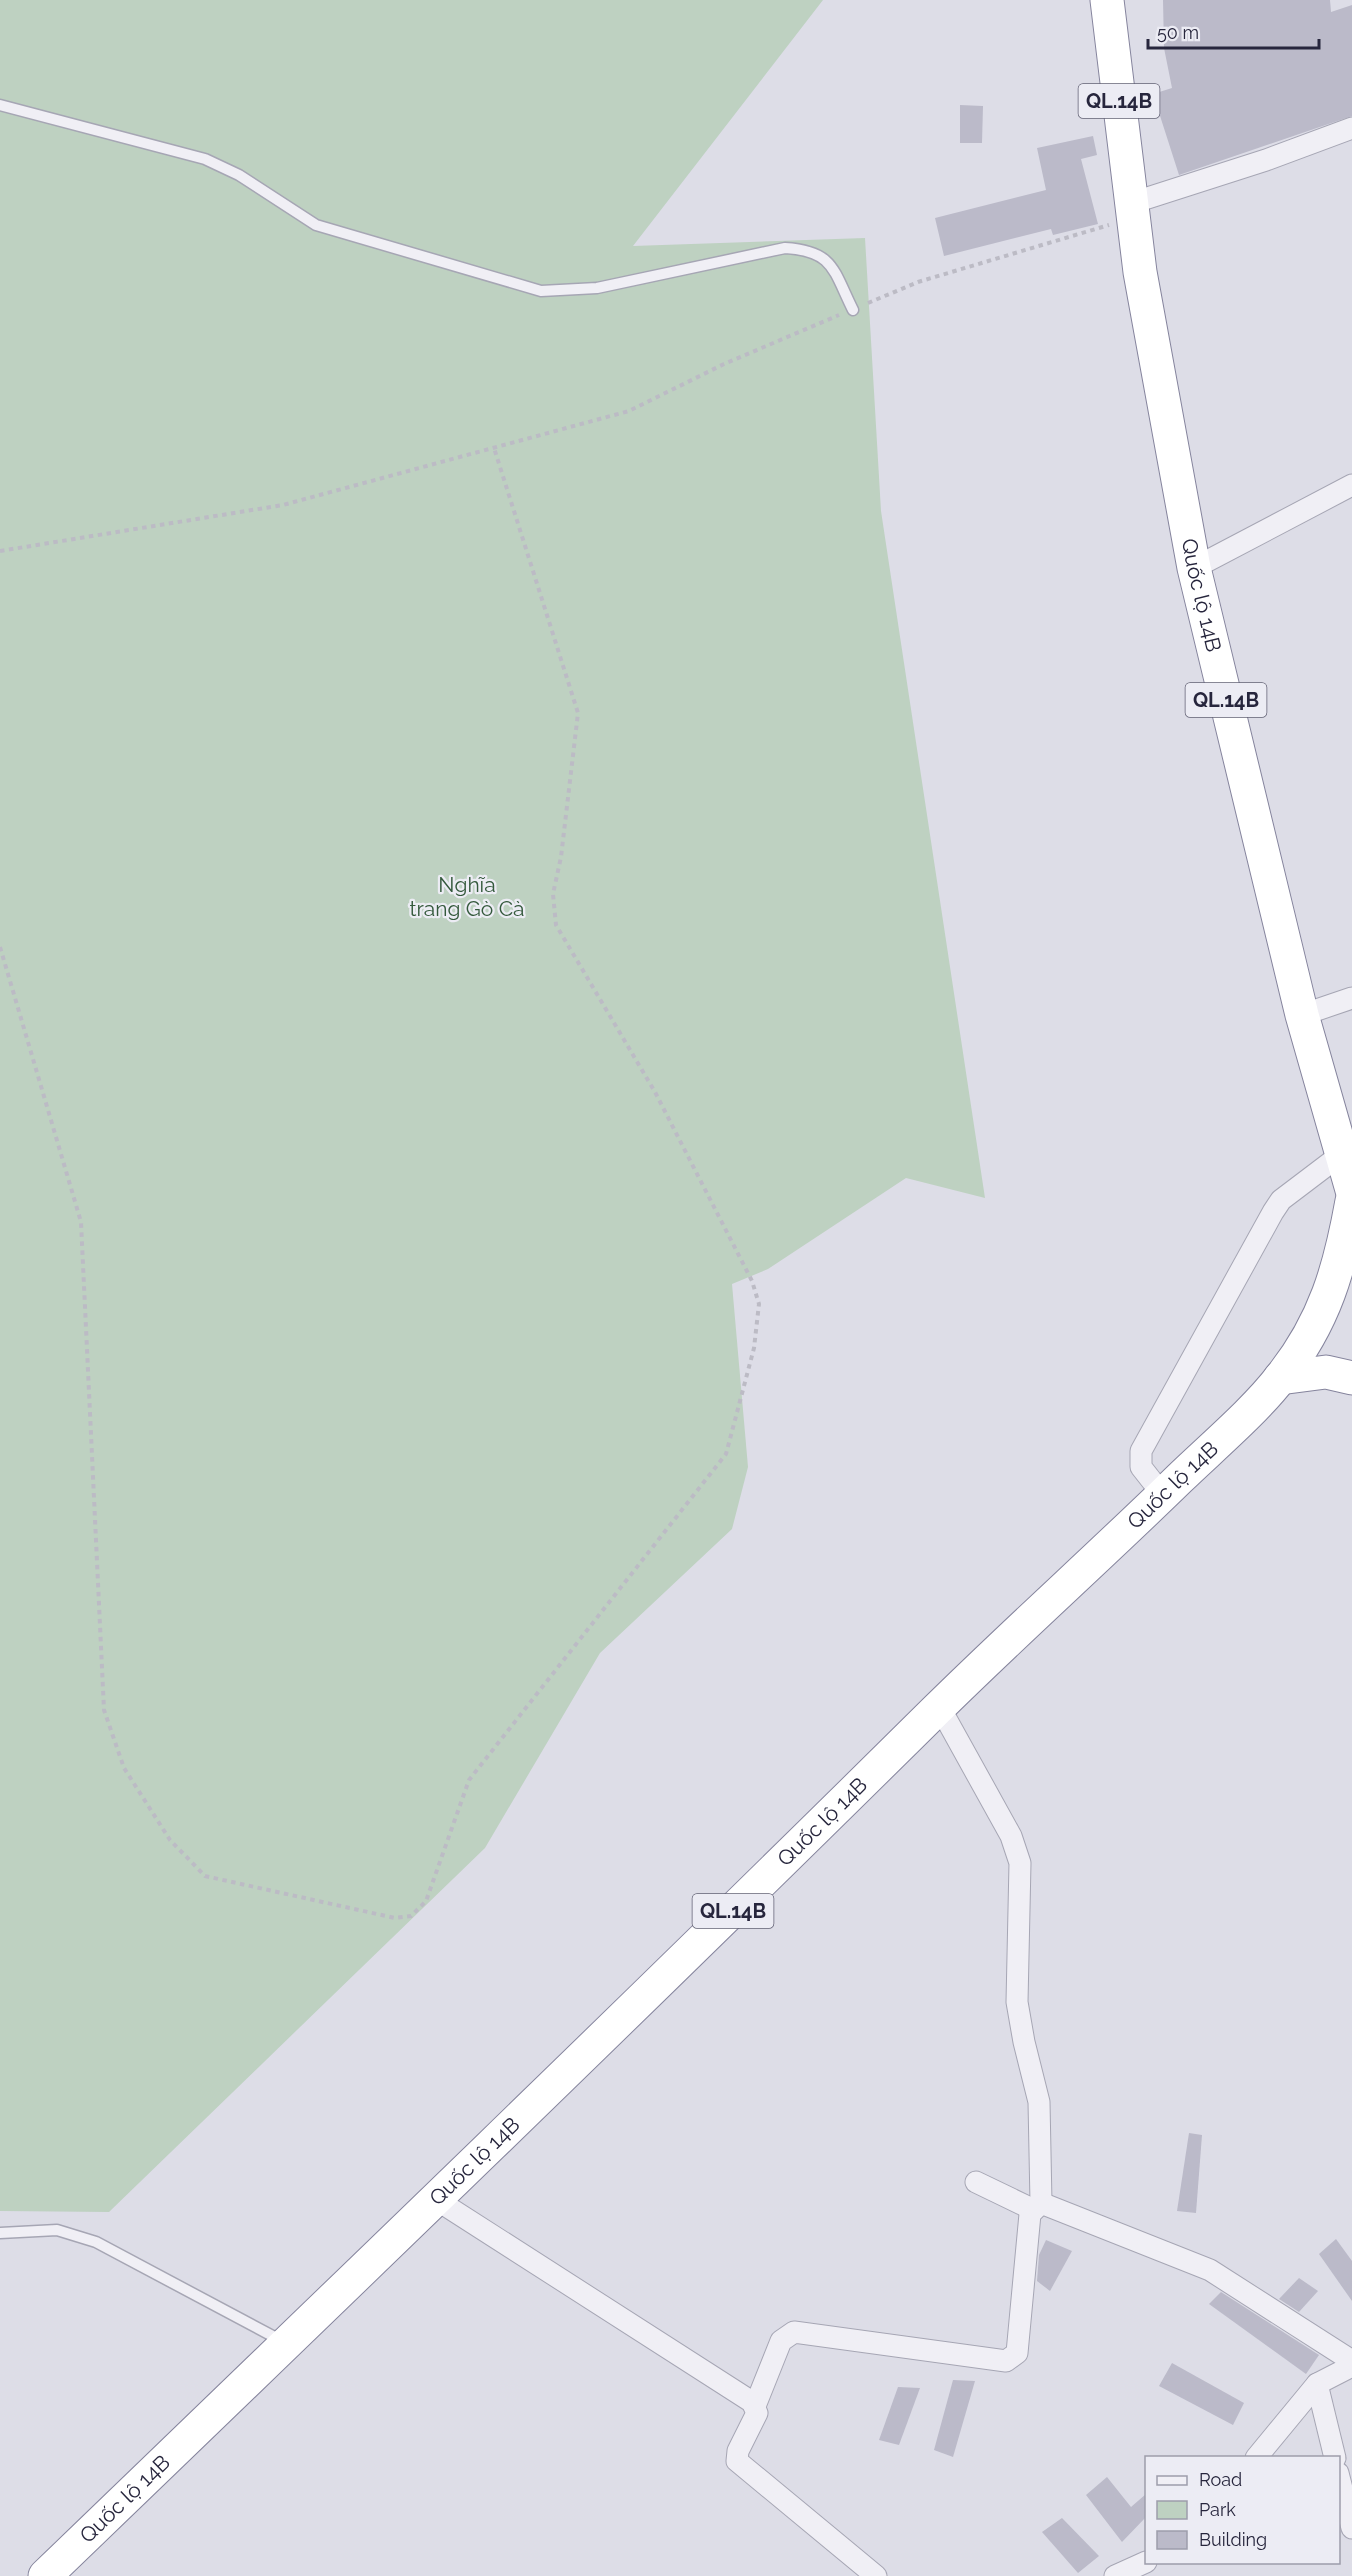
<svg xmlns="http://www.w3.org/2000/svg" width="1352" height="2576" viewBox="0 0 1352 2576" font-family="Raleway,sans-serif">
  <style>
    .green { fill: #bed1c1 }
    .building { fill: #bbbac9 }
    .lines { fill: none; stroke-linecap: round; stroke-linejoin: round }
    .service-casing { stroke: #a6a6b4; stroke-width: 13 }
    .minor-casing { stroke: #a6a6b4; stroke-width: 23 }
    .trunk-casing { stroke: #85849d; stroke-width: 35 }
    .path { stroke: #bcbbc5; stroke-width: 4; stroke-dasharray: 4.5 4.5; stroke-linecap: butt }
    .service { stroke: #f0eff5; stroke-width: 10 }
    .minor { stroke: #f0eff5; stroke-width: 21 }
    .trunk { stroke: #fff; stroke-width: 33 }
    .labels { text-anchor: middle; stroke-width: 4.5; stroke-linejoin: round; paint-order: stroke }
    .shield { fill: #ececf4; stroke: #626174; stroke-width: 1.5 }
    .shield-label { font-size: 20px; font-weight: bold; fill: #27263d }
    .street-label { font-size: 21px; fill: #27263d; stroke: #ececf4 }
    .park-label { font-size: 21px; fill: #34593c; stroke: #ececf4 }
  </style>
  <rect width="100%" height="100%" fill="#dddde7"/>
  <!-- green -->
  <polygon class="green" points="0,0 823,0 633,246 865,238 881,511 985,1198 906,1178 768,1269 732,1284 748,1467 732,1529 600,1653 485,1848 109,2212 0,2211"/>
  <!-- building -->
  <g class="building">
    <polygon points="1163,0 1330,0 1331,12 1352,5 1352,116 1179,175 1153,94 1172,88 1164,48"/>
    <polygon points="960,105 983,106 982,143 960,143"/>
    <polygon points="1093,136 1097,155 1081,159 1098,224 1053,235 1051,229 944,256 935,218 1046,190 1037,148"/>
    <polygon points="1189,2133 1202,2135 1196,2213 1177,2211"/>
    <polygon points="1336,2239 1352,2261 1352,2301 1319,2254"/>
    <polygon points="1046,2240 1072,2251 1050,2291 1037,2281 1039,2255"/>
    <polygon points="1299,2278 1318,2291 1299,2312 1279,2299"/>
    <polygon points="1221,2292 1319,2355 1306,2374 1209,2304"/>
    <polygon points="1172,2363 1244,2403 1233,2425 1159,2386"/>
    <polygon points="953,2380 975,2381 953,2457 934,2450"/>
    <polygon points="898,2387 920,2388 899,2445 879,2440"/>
    <polygon points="1107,2477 1131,2507 1146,2494 1146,2517 1122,2542 1086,2495"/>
    <polygon points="1062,2518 1099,2556 1078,2573 1042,2532"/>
  </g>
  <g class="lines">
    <!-- service casing -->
    <g class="service-casing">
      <g id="service">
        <path d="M0,105L205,159L239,175L316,225L541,291L597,288L785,248C834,251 833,270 853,310"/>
        <polyline points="0,2233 57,2230 96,2242 282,2341"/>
      </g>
    </g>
    <!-- minor casing -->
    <g class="minor-casing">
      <g id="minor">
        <polyline points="1132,203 1266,160 1352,128"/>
        <polyline points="1194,568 1352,485"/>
        <polyline points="1302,1015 1352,998"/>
        <polyline points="1163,1495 1141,1467 1141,1451 1273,1212 1281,1200 1343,1153"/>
        <polyline points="939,1706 1011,1836 1020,1863 1017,2002 1024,2042 1039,2102 1041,2203"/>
        <polyline points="976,2182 1032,2209"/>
        <polyline points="437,2200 752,2402 757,2413 738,2451 737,2461 876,2576"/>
        <polyline points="1317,2384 1335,2458"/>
        <polyline points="755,2406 781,2341 794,2332 1006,2361 1017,2353 1030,2214 1041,2203 1210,2270 1352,2361"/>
        <polyline points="1256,2458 1317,2384 1352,2366"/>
        <polyline points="1338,2473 1352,2528"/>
        <polyline points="1115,2576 1146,2562"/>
      </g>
    </g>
    <!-- trunk casing -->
    <g class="trunk-casing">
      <g id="trunk">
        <path id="s1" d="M1107,0L1140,272L1194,568L1302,1015L1352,1190"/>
        <polyline points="1280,1378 1326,1372 1352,1378"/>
        <path id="s2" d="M45,2576C343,2289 641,2002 935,1711C1015,1632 1099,1557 1179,1479C1211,1448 1255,1411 1281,1377C1325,1322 1340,1268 1352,1201"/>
      </g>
    </g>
    <!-- path -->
    <g class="path">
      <polyline points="868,303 918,282 1109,225"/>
      <polyline points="0,551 283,505 629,411 724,364 839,315"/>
      <polyline points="0,947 81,1222 104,1710 124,1768 170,1840 205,1876 395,1918 411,1916 426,1901 469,1780 726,1454 754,1348 759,1304 752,1281 655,1092 556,925 553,894 561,857 578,713 494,448"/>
    </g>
    <!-- service -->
    <use href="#service" class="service"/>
    <!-- minor -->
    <use href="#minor" class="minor"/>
    <!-- trunk -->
    <use href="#trunk" class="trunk"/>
  </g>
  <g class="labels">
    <!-- shield labels -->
    <g class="shield">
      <rect x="1078.5" y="84" width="81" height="34" rx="4.5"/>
      <rect x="1185.5" y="683" width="81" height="34" rx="4.5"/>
      <rect x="692.5" y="1894" width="81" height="34" rx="4.5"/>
    </g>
    <g class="shield-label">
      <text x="1119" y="108">QL.14B</text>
      <text x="1226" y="707">QL.14B</text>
      <text x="733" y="1918">QL.14B</text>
    </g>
    <!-- street labels -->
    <g class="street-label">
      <text dy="7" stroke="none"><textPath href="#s1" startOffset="603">Quốc lộ 14B</textPath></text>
      <text dy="7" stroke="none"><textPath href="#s2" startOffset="1569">Quốc lộ 14B</textPath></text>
      <text dy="7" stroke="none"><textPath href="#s2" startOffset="1083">Quốc lộ 14B</textPath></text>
      <text dy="7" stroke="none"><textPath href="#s2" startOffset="597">Quốc lộ 14B</textPath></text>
      <text dy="7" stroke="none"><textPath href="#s2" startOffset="111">Quốc lộ 14B</textPath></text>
    </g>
    <!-- park labels -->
    <g class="park-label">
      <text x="467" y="892">Nghĩa<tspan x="467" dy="24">trang Gò Cà</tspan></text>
    </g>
  </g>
  <!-- legend -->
  <rect x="1145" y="2456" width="195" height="108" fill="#ececf4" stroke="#9d9dab" stroke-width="1.5"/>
  <rect x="1157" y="2476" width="30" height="9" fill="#f0eff5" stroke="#9d9dab" stroke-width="1.5"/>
  <text x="1199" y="2486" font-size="18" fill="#27263d">Road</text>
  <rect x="1157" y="2501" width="30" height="18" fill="#bed1c1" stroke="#9d9dab" stroke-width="1.5"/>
  <text x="1199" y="2516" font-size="18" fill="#27263d">Park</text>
  <rect x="1157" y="2531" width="30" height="18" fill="#bbbac9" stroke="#9d9dab" stroke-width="1.5"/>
  <text x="1199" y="2546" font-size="18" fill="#27263d">Building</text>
  <!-- scale -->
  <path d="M1148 39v9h171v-9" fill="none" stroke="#27263d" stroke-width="3"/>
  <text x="1157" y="39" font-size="18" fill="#27263d" stroke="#ececf4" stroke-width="4.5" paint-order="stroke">50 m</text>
</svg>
